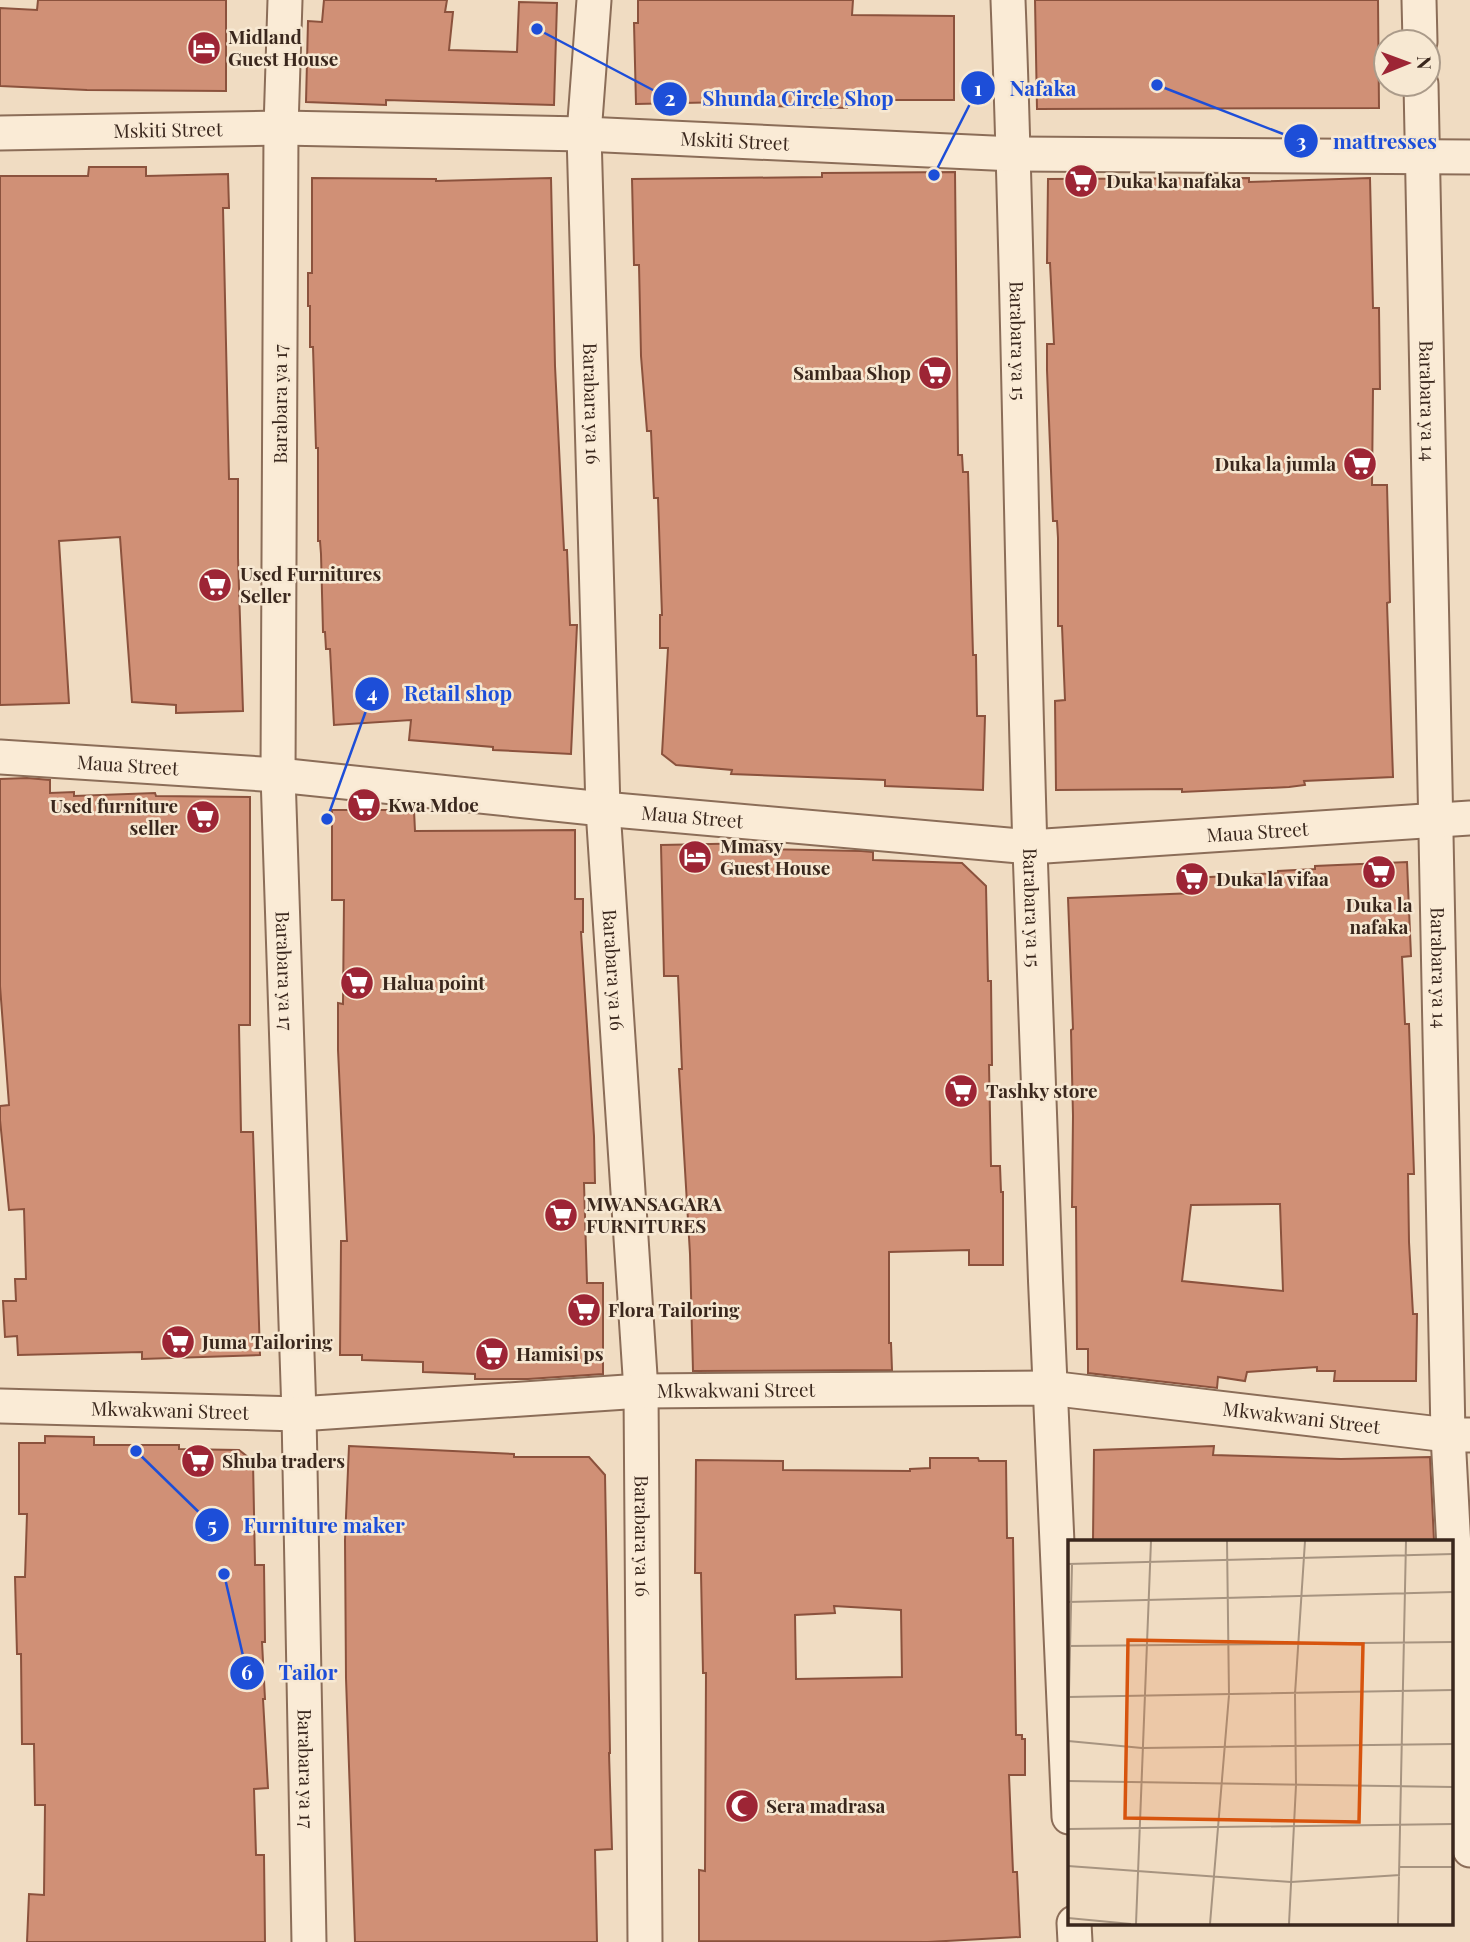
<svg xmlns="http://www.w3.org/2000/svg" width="1470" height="1942" viewBox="0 0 1470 1942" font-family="'Playfair Display',serif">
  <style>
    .building { fill: #d09076; stroke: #8b523d; stroke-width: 2; fill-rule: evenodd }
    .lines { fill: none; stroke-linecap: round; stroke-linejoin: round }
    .minor-casing { stroke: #8b6d58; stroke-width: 37 }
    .minor { stroke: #faebd6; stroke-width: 33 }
    .labels { text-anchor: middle; stroke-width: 5; stroke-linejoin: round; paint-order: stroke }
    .poi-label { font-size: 19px; font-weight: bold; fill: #3a271d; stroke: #f7e8d2; text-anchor: start }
    .street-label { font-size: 19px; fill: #3a271d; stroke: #f7e8d2 }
    .inset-road { fill: none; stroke: #a79480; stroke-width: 2 }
    .view { fill: #d7540e; fill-opacity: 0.15; stroke: #d7540e; stroke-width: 3.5 }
    .inset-edge { fill: none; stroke: #3a271d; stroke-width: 3.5 }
    .leader { fill: none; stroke: #1d4ed8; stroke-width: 2.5 }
    .callout-dot { fill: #1d4ed8; stroke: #f7e8d2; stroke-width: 2.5 }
    .mark-label { font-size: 21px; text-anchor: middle; font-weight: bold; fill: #fff }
    .callout-label { font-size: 21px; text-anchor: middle; font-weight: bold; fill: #1d4ed8; stroke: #f7e8d2; stroke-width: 5; stroke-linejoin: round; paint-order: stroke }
  </style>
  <rect width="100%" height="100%" fill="#f0dcc2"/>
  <!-- building -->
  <g class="building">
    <polygon points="38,0 226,0 226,91 87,90 0,86 0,8 37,10"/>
    <polygon points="324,0 447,0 445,12 453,12 449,50 517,52 519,2 557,3 554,105 386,100 386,105 306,102 308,21 322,22"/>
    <polygon points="638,0 853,0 852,15 954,16 954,100 847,100 847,108 770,106 770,101 636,104 634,23 638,23"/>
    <polygon points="1035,0 1378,0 1379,108 1037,109"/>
    <polygon points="89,167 146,167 146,176 228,174 229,208 223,208 229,479 238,479 238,558 243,711 176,713 176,705 132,702 120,537 59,541 69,703 0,705 0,176 88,176"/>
    <polygon points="955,172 958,455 962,455 963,472 968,472 973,655 976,655 977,716 985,716 983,790 885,786 885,780 731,774 732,770 676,765 662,754 668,648 660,648 660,615 662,615 658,498 654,498 651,431 647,431 641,356 639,265 634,265 632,179 822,177 822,173"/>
    <polygon points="312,178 436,179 436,181 551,178 555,366 564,550 567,550 570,625 577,625 571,754 493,750 493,747 409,740 411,720 334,725 330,649 326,649 325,632 323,632 321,554 320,541 318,541 318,448 316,448 313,347 310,347 310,306 308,306 308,273 312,273"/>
    <polygon points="1249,178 1249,182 1370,178 1373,308 1379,308 1380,389 1373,389 1372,485 1387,485 1390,602 1387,603 1393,777 1304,781 1305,785 1289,787 1182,792 1182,789 1056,790 1055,701 1065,700 1062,626 1058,626 1058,538 1057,521 1053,521 1047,370 1047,344 1054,344 1050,263 1047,263 1048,179"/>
    <polygon points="27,778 50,780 50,793 74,792 74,796 155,793 156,796 250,797 250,1025 239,1025 241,1132 253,1132 260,1355 142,1359 142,1352 18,1355 17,1336 5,1337 3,1301 16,1301 15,1279 26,1279 24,1209 9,1210 0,1120 0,1106 9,1105 0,986 0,779"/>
    <polygon points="332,810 414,810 415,831 575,830 575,899 583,899 583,932 581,932 594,1136 595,1183 584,1183 587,1283 603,1283 603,1374 528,1379 475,1379 475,1374 423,1372 423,1362 362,1360 362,1355 340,1355 341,1241 347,1241 338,1050 338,1003 343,1004 344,900 332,900"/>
    <polygon points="759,843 759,849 861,851 873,852 873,860 962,863 986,886 988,981 991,981 992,1065 989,1065 991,1166 1000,1166 1001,1192 1003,1192 1003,1265 969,1265 969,1250 889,1252 889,1343 891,1343 892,1370 693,1371 690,1254 679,1069 682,1069 678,976 664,976 661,845"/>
    <path d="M1407,862L1411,956L1402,957L1405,1024H1409L1414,1174H1408L1409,1242L1413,1314H1417L1416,1381H1334L1335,1371H1317V1367L1247,1372L1245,1381L1218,1377L1217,1388L1088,1373V1349H1077L1076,1207H1072L1073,1116L1071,1030L1073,1029L1068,898L1195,893L1194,878L1278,873V871L1315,869V866ZM1280,1204L1283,1291L1182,1281L1191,1205Z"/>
    <polygon points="45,1436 94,1437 94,1445 179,1445 179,1449 239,1450 253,1461 255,1565 264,1565 265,1642 262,1642 265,1699 263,1699 268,1788 254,1789 256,1855 264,1855 265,1942 27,1942 29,1894 44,1895 45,1805 35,1805 34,1744 22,1744 21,1654 17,1654 15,1577 25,1577 27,1514 19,1514 19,1443 45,1443"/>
    <polygon points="349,1446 514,1454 514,1457 589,1457 605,1475 610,1753 609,1753 612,1849 595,1850 597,1942 355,1942 346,1678 345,1540"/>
    <polygon points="1214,1446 1213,1455 1341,1459 1430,1457 1434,1541 1093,1540 1094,1450"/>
    <path d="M930,1458H978L979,1461H1006L1007,1538H1013L1016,1735H1022V1739H1025V1775H1009L1013,1872H1017L1020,1937L928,1942L699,1941V1870L705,1871L706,1673H703L701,1573H695L696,1460L783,1461V1470L910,1471V1469L930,1468ZM834,1606L901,1610L902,1677L796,1679L795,1615L835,1613Z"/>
  </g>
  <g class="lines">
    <!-- minor casing -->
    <g class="minor-casing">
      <g id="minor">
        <path id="s1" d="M285,0L281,128L278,775L299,1414L309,1942"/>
        <path id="s2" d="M594,0L584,134L603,809L641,1391L645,1942"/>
        <path id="s3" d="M1008,0C1019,283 1021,566 1030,849C1040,1172 1054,1494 1069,1817"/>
        <polyline points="1419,0 1420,42"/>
        <path id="s4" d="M1421,84L1448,1435L1470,1850"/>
        <path id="s5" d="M0,133L281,128L584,134L1014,154L1470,157"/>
        <path id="s6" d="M0,757L278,775L603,809L1030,847L1470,818"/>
        <path id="s7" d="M0,1406L299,1414L641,1391L1049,1388L1448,1435H1470"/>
        <polyline points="1074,1923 1075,1942"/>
      </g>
    </g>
    <!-- minor -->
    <use href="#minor" class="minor"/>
  </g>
  <!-- icons -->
  <defs>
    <g id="hotel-disc" transform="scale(1.75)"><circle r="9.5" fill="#9d2535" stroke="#f7e8d2"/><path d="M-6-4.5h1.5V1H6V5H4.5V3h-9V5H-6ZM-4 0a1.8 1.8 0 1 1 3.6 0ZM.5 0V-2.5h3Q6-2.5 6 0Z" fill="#fff"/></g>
    <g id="supermarket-disc" transform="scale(1.75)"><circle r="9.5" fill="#9d2535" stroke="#f7e8d2"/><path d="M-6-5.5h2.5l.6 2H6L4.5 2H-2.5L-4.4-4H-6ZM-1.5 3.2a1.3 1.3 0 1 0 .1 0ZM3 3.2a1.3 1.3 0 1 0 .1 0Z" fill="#fff"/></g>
    <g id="mosque-disc" transform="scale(1.75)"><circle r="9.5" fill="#9d2535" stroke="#f7e8d2"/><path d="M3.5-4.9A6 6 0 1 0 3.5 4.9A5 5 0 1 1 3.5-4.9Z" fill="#fff"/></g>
  </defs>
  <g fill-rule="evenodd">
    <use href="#hotel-disc" x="204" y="48"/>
    <use href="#supermarket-disc" x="1081" y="181"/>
    <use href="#supermarket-disc" x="935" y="373"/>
    <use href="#supermarket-disc" x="1360" y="464"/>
    <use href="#supermarket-disc" x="215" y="585"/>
    <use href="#supermarket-disc" x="364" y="805"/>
    <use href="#supermarket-disc" x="203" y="817"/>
    <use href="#hotel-disc" x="695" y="857"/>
    <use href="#supermarket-disc" x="1379" y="872"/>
    <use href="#supermarket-disc" x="1192" y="879"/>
    <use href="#supermarket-disc" x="357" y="983"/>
    <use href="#supermarket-disc" x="961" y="1091"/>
    <use href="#supermarket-disc" x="561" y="1215"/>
    <use href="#supermarket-disc" x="584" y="1310"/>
    <use href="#supermarket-disc" x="178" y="1342"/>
    <use href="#supermarket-disc" x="492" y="1354"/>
    <use href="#supermarket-disc" x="198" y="1461"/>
    <use href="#mosque-disc" x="742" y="1806"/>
  </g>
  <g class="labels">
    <!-- poi labels -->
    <g class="poi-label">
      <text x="228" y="44">Midland<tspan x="228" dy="22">Guest House</tspan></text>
      <text x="1106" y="188">Duka ka nafaka</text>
      <text x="911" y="380" text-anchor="end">Sambaa Shop</text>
      <text x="1336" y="471" text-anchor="end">Duka la jumla</text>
      <text x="240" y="581">Used Furnitures<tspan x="240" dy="22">Seller</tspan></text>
      <text x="388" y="812">Kwa Mdoe</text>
      <text x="178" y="813" text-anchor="end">Used furniture<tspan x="178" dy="22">seller</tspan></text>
      <text x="720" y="853">Mmasy<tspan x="720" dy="22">Guest House</tspan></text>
      <text x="1216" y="886">Duka la vifaa</text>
      <text x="1379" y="912" text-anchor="middle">Duka la<tspan x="1379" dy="22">nafaka</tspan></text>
      <text x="382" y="990">Halua point</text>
      <text x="986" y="1098">Tashky store</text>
      <text x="586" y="1211">MWANSAGARA<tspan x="586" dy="22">FURNITURES</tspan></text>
      <text x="608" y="1317">Flora Tailoring</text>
      <text x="202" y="1349">Juma Tailoring</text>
      <text x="516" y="1361">Hamisi ps</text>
      <text x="222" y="1468">Shuba traders</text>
      <text x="766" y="1813">Sera madrasa</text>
    </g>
    <!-- street labels -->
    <g class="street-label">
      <text dy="7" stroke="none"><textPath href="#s5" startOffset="168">Mskiti Street</textPath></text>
      <text dy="7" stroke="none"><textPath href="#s5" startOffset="735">Mskiti Street</textPath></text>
      <text dy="7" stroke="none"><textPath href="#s3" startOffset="341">Barabara ya 15</textPath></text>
      <text dy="7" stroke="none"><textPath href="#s4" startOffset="317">Barabara ya 14</textPath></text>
      <text transform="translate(280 404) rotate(-90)" y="7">Barabara ya 17</text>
      <text dy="7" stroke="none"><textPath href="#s2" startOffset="404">Barabara ya 16</textPath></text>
      <text dy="7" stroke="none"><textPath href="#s6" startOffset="128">Maua Street</textPath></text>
      <text dy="7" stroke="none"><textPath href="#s6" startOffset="695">Maua Street</textPath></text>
      <text dy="7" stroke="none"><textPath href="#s6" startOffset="1262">Maua Street</textPath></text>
      <text dy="7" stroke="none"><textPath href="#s3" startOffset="908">Barabara ya 15</textPath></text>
      <text dy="7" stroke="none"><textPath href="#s4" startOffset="884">Barabara ya 14</textPath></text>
      <text dy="7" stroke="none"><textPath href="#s1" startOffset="971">Barabara ya 17</textPath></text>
      <text dy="7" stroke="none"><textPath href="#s2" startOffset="971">Barabara ya 16</textPath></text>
      <text dy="7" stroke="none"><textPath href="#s7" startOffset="737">Mkwakwani Street</textPath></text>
      <text dy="7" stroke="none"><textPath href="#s7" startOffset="170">Mkwakwani Street</textPath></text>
      <text dy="7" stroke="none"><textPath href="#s7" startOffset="1304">Mkwakwani Street</textPath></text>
      <text dy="7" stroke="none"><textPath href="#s2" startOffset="1538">Barabara ya 16</textPath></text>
      <text dy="7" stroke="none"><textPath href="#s1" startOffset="1769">Barabara ya 17</textPath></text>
    </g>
  </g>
  <!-- overview -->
  <g transform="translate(1068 1540)">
    <rect width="385" height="385" fill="#f0dcc2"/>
    <path class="inset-road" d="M0,24L385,14M0,62L385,52M0,106L385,102M0,157L385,150M0,195L4,24M0,201L74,208L385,204M0,241L385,247M0,289L385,284M0,326L223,342L332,335M332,327H385M0,378L63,384M68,384L83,1M142,384L161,155L159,1M221,384L228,245L227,154L237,1M330,384L338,1"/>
    <path class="view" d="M60,100L295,104L291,282L57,278Z"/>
    <rect width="385" height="385" class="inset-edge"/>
  </g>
  <!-- callouts -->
  <path class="leader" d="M934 175L978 88M537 29L670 99M1157 85L1301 141M327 819L372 694M136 1451L212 1525M224 1574L247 1673"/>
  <g class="callout-dot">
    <circle cx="934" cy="175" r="7"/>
    <circle cx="537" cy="29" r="7"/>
    <circle cx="1157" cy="85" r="7"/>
    <circle cx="327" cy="819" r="7"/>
    <circle cx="136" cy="1451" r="7"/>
    <circle cx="224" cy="1574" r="7"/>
    <circle cx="978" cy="88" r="18"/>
    <circle cx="670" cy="99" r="18"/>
    <circle cx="1301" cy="141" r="18"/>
    <circle cx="372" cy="694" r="18"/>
    <circle cx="212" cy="1525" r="18"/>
    <circle cx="247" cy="1673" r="18"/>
  </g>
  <g class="mark-label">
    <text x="978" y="96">1</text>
    <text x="670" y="106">2</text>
    <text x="1301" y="149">3</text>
    <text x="372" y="701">4</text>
    <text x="212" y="1533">5</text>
    <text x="247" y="1680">6</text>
  </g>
  <g class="callout-label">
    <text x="1043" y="96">Nafaka</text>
    <text x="798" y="106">Shunda Circle Shop</text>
    <text x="1385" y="149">mattresses</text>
    <text x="458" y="701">Retail shop</text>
    <text x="324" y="1533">Furniture maker</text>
    <text x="308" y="1680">Tailor</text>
  </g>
  <!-- north arrow -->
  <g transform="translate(1407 63) rotate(89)"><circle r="33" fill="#f7e8d2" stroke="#ab9b8a" stroke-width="2"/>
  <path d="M0-5L12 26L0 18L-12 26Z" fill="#9d2535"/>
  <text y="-10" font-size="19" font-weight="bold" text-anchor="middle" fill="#3a271d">N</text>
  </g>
</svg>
